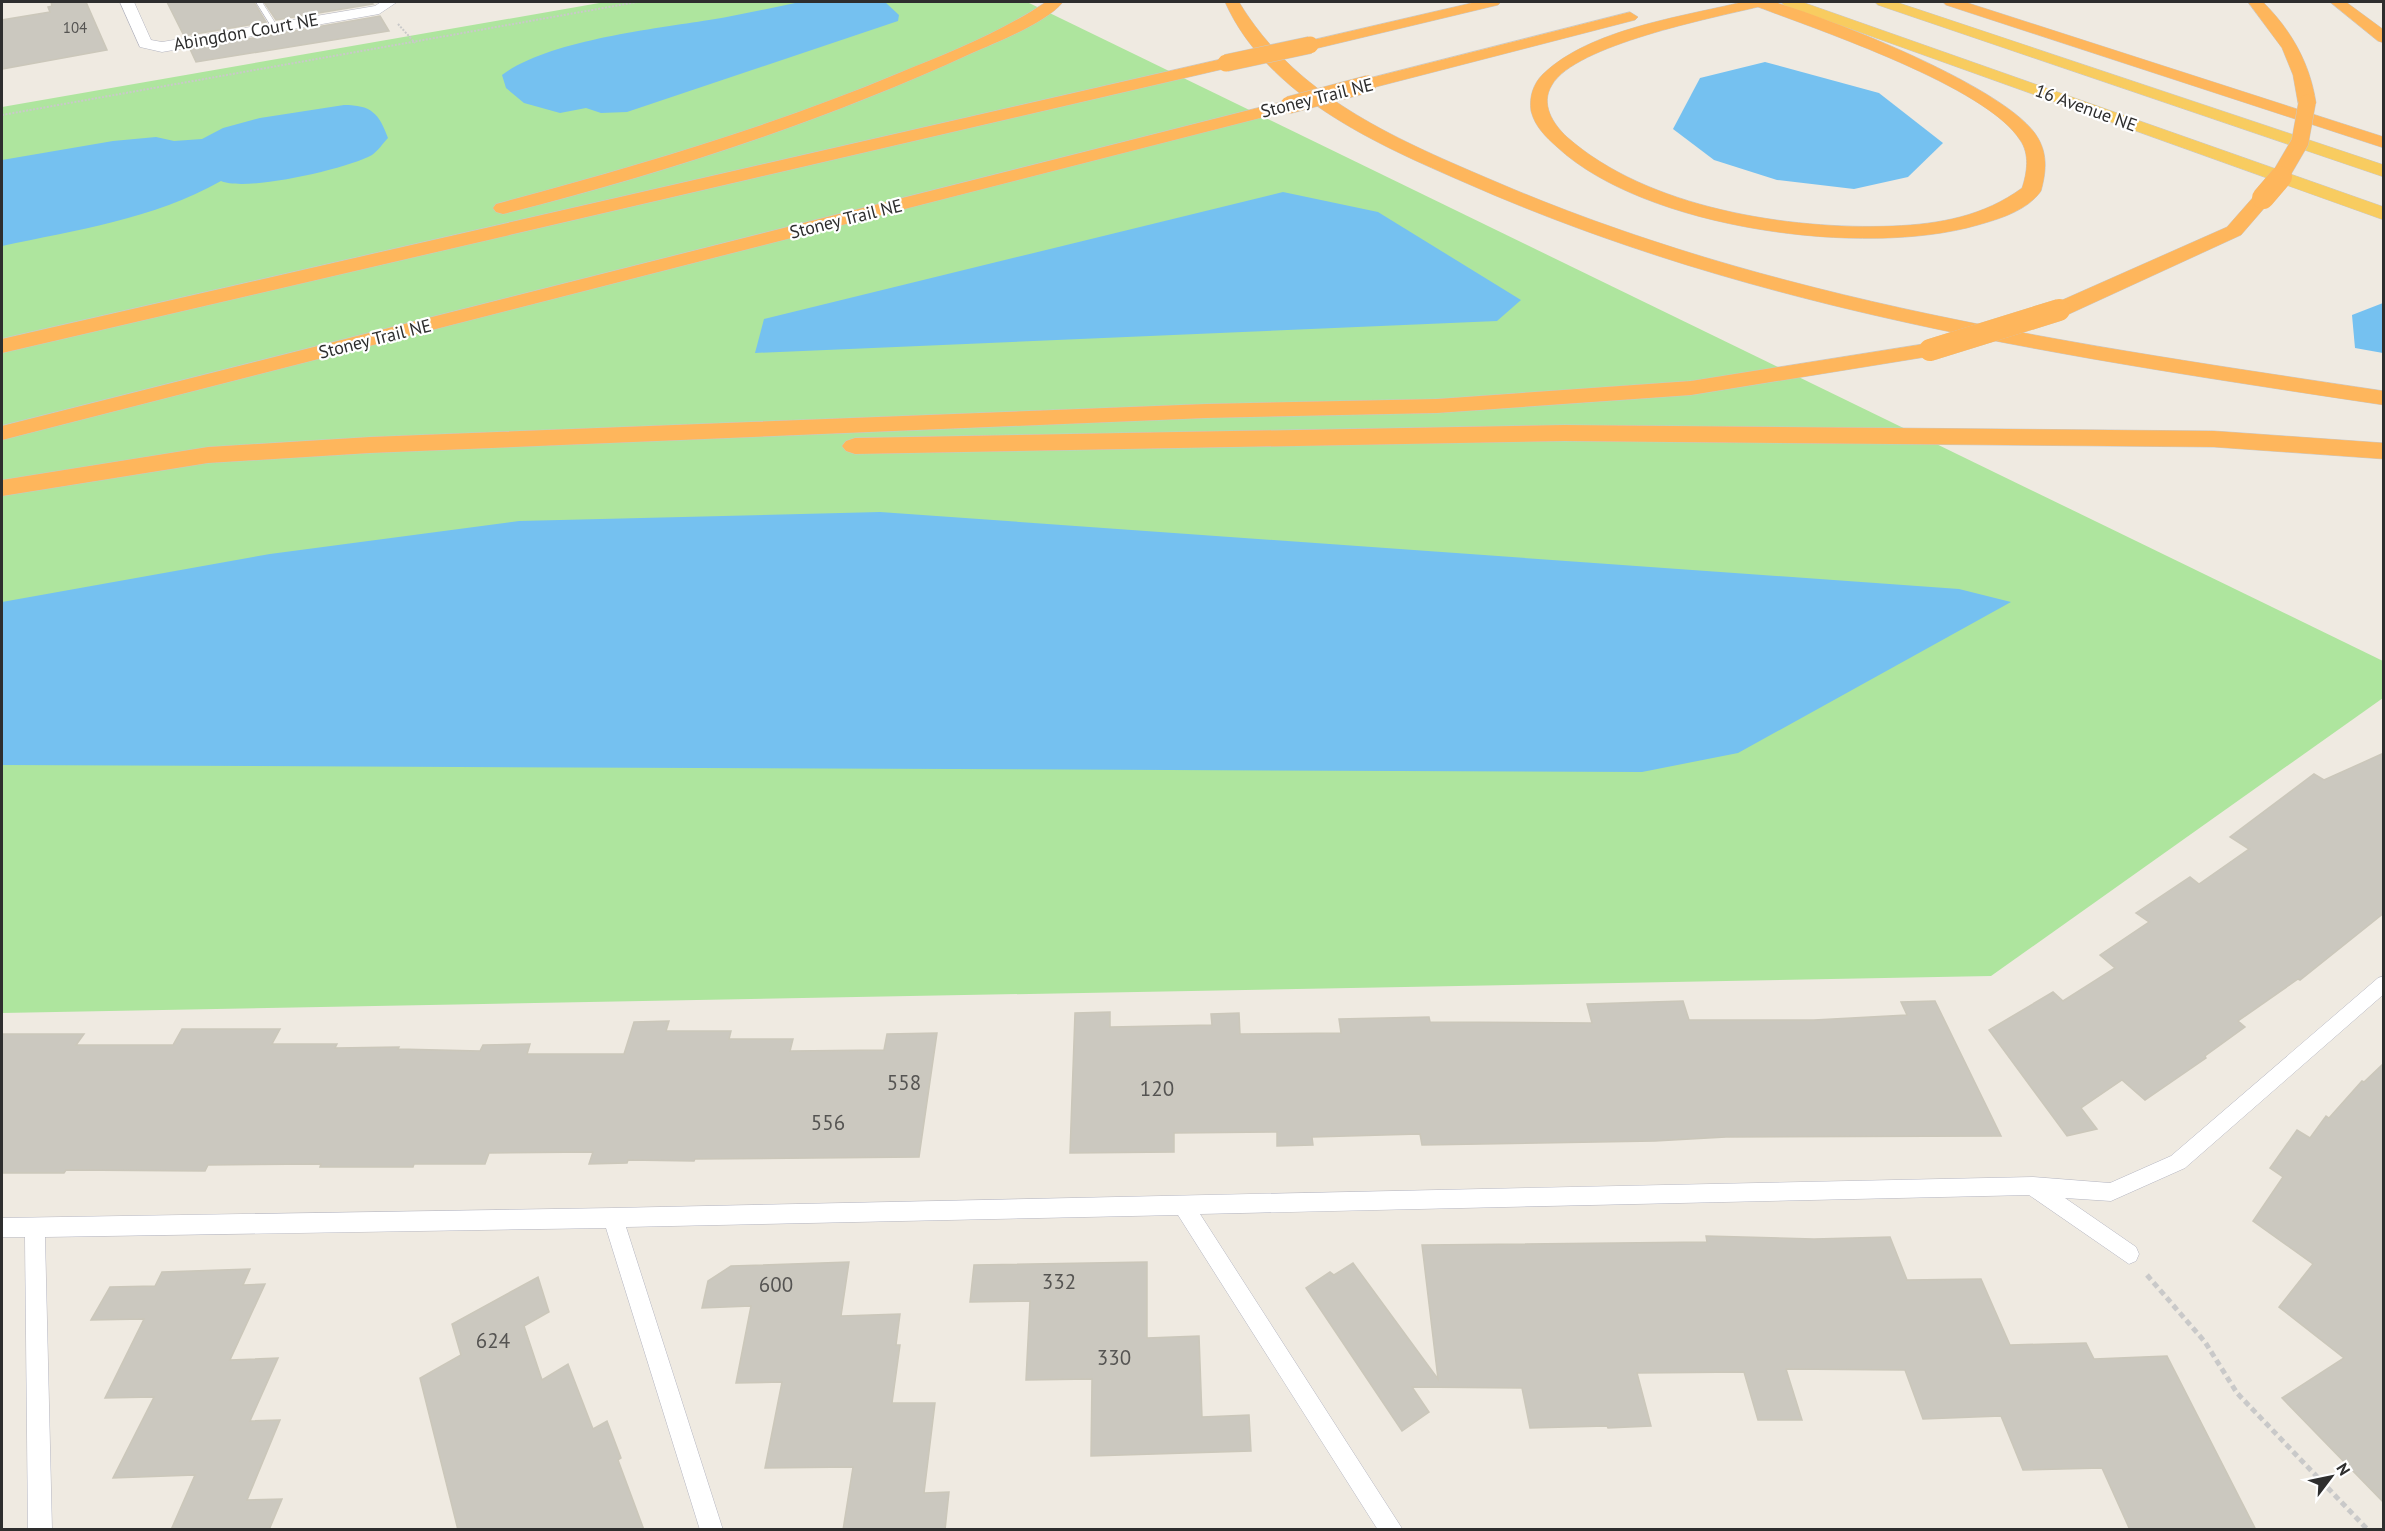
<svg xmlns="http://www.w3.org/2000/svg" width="2385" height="1531" viewBox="0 0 2385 1531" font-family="'PT Sans',sans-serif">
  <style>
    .green { fill: #aee59e }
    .water { fill: #75c1f0 }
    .building { fill: #cbc8bf; stroke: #cbc7ba; stroke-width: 1.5 }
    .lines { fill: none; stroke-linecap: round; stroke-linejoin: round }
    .service-casing { stroke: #b4b5c1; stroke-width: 1 }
    .minor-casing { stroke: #b4b5c1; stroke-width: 1 }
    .trunk-casing { stroke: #c9c9c9; stroke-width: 1 }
    .motorway-casing { stroke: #c9c9c9; stroke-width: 1 }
    .path-far1 { stroke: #c9c9c9; stroke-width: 2; stroke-dasharray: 2 1.5; stroke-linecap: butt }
    .path { stroke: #c9c9c9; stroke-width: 5; stroke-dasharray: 6 4; stroke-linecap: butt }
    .service { fill: #fff; fill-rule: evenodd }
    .minor { fill: #fff; fill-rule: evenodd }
    .trunk { fill: #f8cc60; fill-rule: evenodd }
    .motorway { fill: #feb65c; fill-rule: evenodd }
    .motorway-bridge-far1-casing { stroke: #c9c9c9; stroke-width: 18; stroke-linecap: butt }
    .motorway-bridge-casing { stroke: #c9c9c9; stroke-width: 22; stroke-linecap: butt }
    .motorway-bridge-far1 { stroke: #feb65c; stroke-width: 17 }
    .motorway-bridge { stroke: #feb65c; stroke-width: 22 }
    .labels { text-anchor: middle; stroke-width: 4.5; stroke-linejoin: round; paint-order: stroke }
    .far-number-label { font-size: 15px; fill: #555452 }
    .far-street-label { font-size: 18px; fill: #2e2e2e; stroke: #fff }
    .near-number-label { font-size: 21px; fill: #555452 }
  </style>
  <rect width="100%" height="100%" fill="#efeae1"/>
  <!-- green -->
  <polygon class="green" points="605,2 1027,2 2383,661 2383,698 1991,976 2,1013 2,107"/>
  <!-- water -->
  <g class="water">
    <path d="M800,2H885L899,15L898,21L627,112L601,113L586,108L560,113L524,103L506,88L502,75C547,41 652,29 709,20C740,15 770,8 800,2Z"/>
    <polygon points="1765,62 1879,93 1943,143 1908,177 1854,189 1777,180 1714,160 1673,129 1700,78"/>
    <path d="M344,105C371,105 379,113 388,138C383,143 378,151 372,155C347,169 246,192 221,181C154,219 76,230 2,246V160L113,141L156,137L174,141L202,139L223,128L260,118Z"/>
    <polygon points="1283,192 1378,212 1521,300 1497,321 755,353 764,319"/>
    <polygon points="2383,303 2383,353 2355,348 2352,315"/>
    <polygon points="880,512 1959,589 2011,602 1738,753 1642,772 2,765 2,602 270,554 519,521"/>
  </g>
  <!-- building -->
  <g class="building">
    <polygon points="51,2 86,2 107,50 2,69 2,20 50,12 48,7 52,6"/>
    <polygon points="167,2 254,2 266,22 184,36"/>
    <polygon points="264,2 371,2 373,4 276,20"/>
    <polygon points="380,16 389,31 196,62 190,49"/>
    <polygon points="2384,753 2384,913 2300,980 2298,979 2238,1021 2245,1027 2205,1056 2206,1058 2145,1100 2122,1080 2081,1108 2097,1129 2067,1136 1989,1030 2053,992 2063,1001 2115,968 2100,955 2149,922 2136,913 2190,877 2199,884 2249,849 2230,837 2314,774 2324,780"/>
    <polygon points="1683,1001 1689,1020 1814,1020 1907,1015 1901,1002 1935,1001 2001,1136 1726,1137 1655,1141 1422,1145 1420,1134 1312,1137 1313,1145 1277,1146 1277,1132 1174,1133 1174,1152 1070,1153 1075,1013 1110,1012 1110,1027 1212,1025 1211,1014 1239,1013 1240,1034 1341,1033 1339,1019 1429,1017 1430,1022 1592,1023 1587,1004"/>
    <polygon points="669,1021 666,1031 731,1031 729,1039 793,1039 790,1051 884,1050 887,1034 937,1033 919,1157 695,1159 694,1161 628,1160 627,1163 589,1164 593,1152 489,1153 485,1164 414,1164 413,1167 320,1167 321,1164 208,1165 205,1171 66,1170 64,1173 2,1173 2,1034 84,1034 76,1045 173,1045 182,1029 280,1029 272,1044 337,1044 335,1048 399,1047 398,1049 480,1051 483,1045 530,1044 527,1054 624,1054 634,1022"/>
    <polygon points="2384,1063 2384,1503 2282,1398 2344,1358 2279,1307 2313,1264 2253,1221 2283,1177 2270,1168 2297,1130 2310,1138 2326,1116 2329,1118 2362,1081 2364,1082"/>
    <polygon points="1706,1236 1814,1239 1890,1237 1907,1280 1981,1279 2010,1345 2086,1343 2094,1359 2167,1356 2256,1530 2130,1530 2102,1468 2023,1470 2001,1416 1923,1419 1905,1370 1786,1369 1802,1420 1758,1420 1744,1372 1637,1373 1651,1426 1608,1428 1607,1426 1530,1428 1522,1388 1412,1387 1429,1412 1402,1431 1306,1288 1330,1272 1334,1275 1353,1263 1438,1379 1422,1245 1707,1242"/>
    <polygon points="849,1262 841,1316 900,1314 896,1345 900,1345 892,1403 935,1403 924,1493 949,1492 945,1530 843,1530 853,1467 765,1468 782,1382 736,1383 751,1306 702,1308 708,1281 731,1266"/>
    <polygon points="1147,1262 1147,1338 1199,1336 1202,1417 1249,1415 1251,1451 1091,1456 1092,1379 1026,1380 1030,1301 970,1302 974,1265"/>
    <polygon points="250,1269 243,1285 265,1284 230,1360 278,1358 250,1421 280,1420 247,1500 282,1499 269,1530 171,1530 195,1475 113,1478 154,1397 105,1398 144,1319 91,1320 110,1287 155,1286 162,1272"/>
    <polygon points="538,1277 549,1312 524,1326 542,1380 568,1364 593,1429 607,1421 621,1458 618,1460 644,1530 458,1530 420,1378 461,1355 452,1324"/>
  </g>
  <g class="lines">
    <!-- service casing -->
    <g class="service-casing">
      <g id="service">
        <polygon points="256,2 262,2 279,29 273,29"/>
        <polygon points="2384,976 2384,994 2185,1168 2111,1201 2065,1198 2136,1247 2139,1254 2136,1261 2129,1264 2029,1195 1200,1214 1403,1530 1378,1530 1178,1215 626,1227 723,1530 700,1530 606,1228 45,1237 52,1530 28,1530 25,1237 2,1237 2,1218 613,1208 2033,1177 2110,1183 2171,1156 2378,978"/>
      </g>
    </g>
    <!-- minor casing -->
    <g class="minor-casing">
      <polygon id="minor" points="120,2 134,2 151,40 162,42 375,6 381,2 397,2 379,14 162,52 140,47"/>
    </g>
    <!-- trunk casing -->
    <g class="trunk-casing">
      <g id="trunk">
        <polygon points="1781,2 1802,2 2384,207 2384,220 1784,5"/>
        <polygon points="1875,2 1896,2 2384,165 2384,177 1878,5"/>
      </g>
    </g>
    <!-- motorway casing -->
    <g class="motorway-casing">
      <g id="motorway">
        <path d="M1046,2H1063C1046,23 997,42 972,53C822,122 663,174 503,214L496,212L493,208L496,204C633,167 768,128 899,73C949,53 1001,32 1046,2Z"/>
        <path d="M1225,2H1239C1295,95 1391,137 1487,178C1772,302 2078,345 2384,391V405C2067,357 1761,313 1466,183C1376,144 1267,96 1225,2Z"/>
        <polygon points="1476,2 1501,2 1498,5 1310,50 1302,45 1304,42"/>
        <path d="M1742,2C1752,2 1764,0 1774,2C1830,18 2011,89 2038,138C2048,155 2046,173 2041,191C2027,211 1999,219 1978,225C1865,258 1645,229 1557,147C1546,137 1535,127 1531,111C1529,97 1533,84 1543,74C1590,29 1681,17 1742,2ZM1758,7C1819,30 1987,87 2020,140C2030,154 2027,173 2022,188C1984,216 1940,224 1893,226C1789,230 1647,208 1567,137C1553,124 1540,104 1552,85C1575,45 1712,18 1758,7Z"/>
        <polygon points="1943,2 1965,2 2384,137 2384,148 1946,5"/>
        <path d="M2248,2H2263C2291,30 2310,63 2316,103L2313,107H2301L2298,103L2293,75L2282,48Z"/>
        <polygon points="2330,2 2346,2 2384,30 2384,43 2378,41"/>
        <polygon points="1630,12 1638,17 1635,20 1368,89 1359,84 1362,80"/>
        <polygon points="1226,58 1232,59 1234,63 1232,67 2,353 2,339"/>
        <polygon points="1289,100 1295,101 1298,105 1295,109 2,440 2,426"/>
        <polygon points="2263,192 2273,198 2241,235 2067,315 2051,315 2048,310 2051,305 2227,227 2256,194"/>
        <polygon points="1930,343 1938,345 1942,350 1938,355 1691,395 1437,413 1206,418 370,453 208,463 2,496 2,480 208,447 370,437 1206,404 1437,399 1691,381"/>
        <polygon points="1564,425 2214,431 2384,443 2384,459 2214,447 1564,441 855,454 846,451 842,446 846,441 855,438"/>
      </g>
    </g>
    <!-- path-far1 -->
    <g class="path-far1">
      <polyline points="398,24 415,43"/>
      <polyline points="2,115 637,2"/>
    </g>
    <!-- path -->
    <polyline class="path" points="2147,1275 2205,1342 2237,1393 2368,1530"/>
    <!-- service -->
    <use href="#service" class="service"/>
    <!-- minor -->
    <use href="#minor" class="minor"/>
    <!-- trunk -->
    <use href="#trunk" class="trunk"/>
    <!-- motorway -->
    <use href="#motorway" class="motorway"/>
    <!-- motorway-bridge-far1 casing -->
    <g class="motorway-bridge-far1-casing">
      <g id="motorway-bridge-far1">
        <polyline points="1226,63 1310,45"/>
        <polyline points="1289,105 1368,84"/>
        <polyline points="2279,178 2300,142 2307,103"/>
      </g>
    </g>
    <!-- motorway-bridge casing -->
    <g class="motorway-bridge-casing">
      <g id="motorway-bridge">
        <polyline points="2263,198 2281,177"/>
        <polyline points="1930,350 2059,310"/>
      </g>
    </g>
    <!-- motorway-bridge-far1 -->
    <use href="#motorway-bridge-far1" class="motorway-bridge-far1"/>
    <!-- motorway-bridge -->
    <use href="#motorway-bridge" class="motorway-bridge"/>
  </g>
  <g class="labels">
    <!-- far-number labels -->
    <g class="far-number-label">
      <text x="75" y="33">104</text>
    </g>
    <!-- far-street labels -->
    <g class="far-street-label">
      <text transform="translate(246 32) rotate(-10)" y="6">Abingdon Court NE</text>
      <text transform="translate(1317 98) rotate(-14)" y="6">Stoney Trail NE</text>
      <text transform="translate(2086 108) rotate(20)" y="6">16 Avenue NE</text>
      <text transform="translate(846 219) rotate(-14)" y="6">Stoney Trail NE</text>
      <text transform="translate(375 339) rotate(-14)" y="6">Stoney Trail NE</text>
    </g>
    <!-- near-number labels -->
    <g class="near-number-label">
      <text x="904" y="1090">558</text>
      <text x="1157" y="1096">120</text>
      <text x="828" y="1130">556</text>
      <text x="1059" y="1289">332</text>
      <text x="776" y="1292">600</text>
      <text x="493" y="1348">624</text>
      <text x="1114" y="1365">330</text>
    </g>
  </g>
  <!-- border -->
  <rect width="2385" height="1531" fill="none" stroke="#2e2e2e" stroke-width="6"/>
  <!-- north arrow -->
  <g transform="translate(2331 1477) rotate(58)" stroke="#ffffff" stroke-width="4.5" paint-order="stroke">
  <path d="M0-4.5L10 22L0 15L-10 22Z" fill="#2e2e2e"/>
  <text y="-9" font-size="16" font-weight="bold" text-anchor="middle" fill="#2e2e2e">N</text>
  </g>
</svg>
